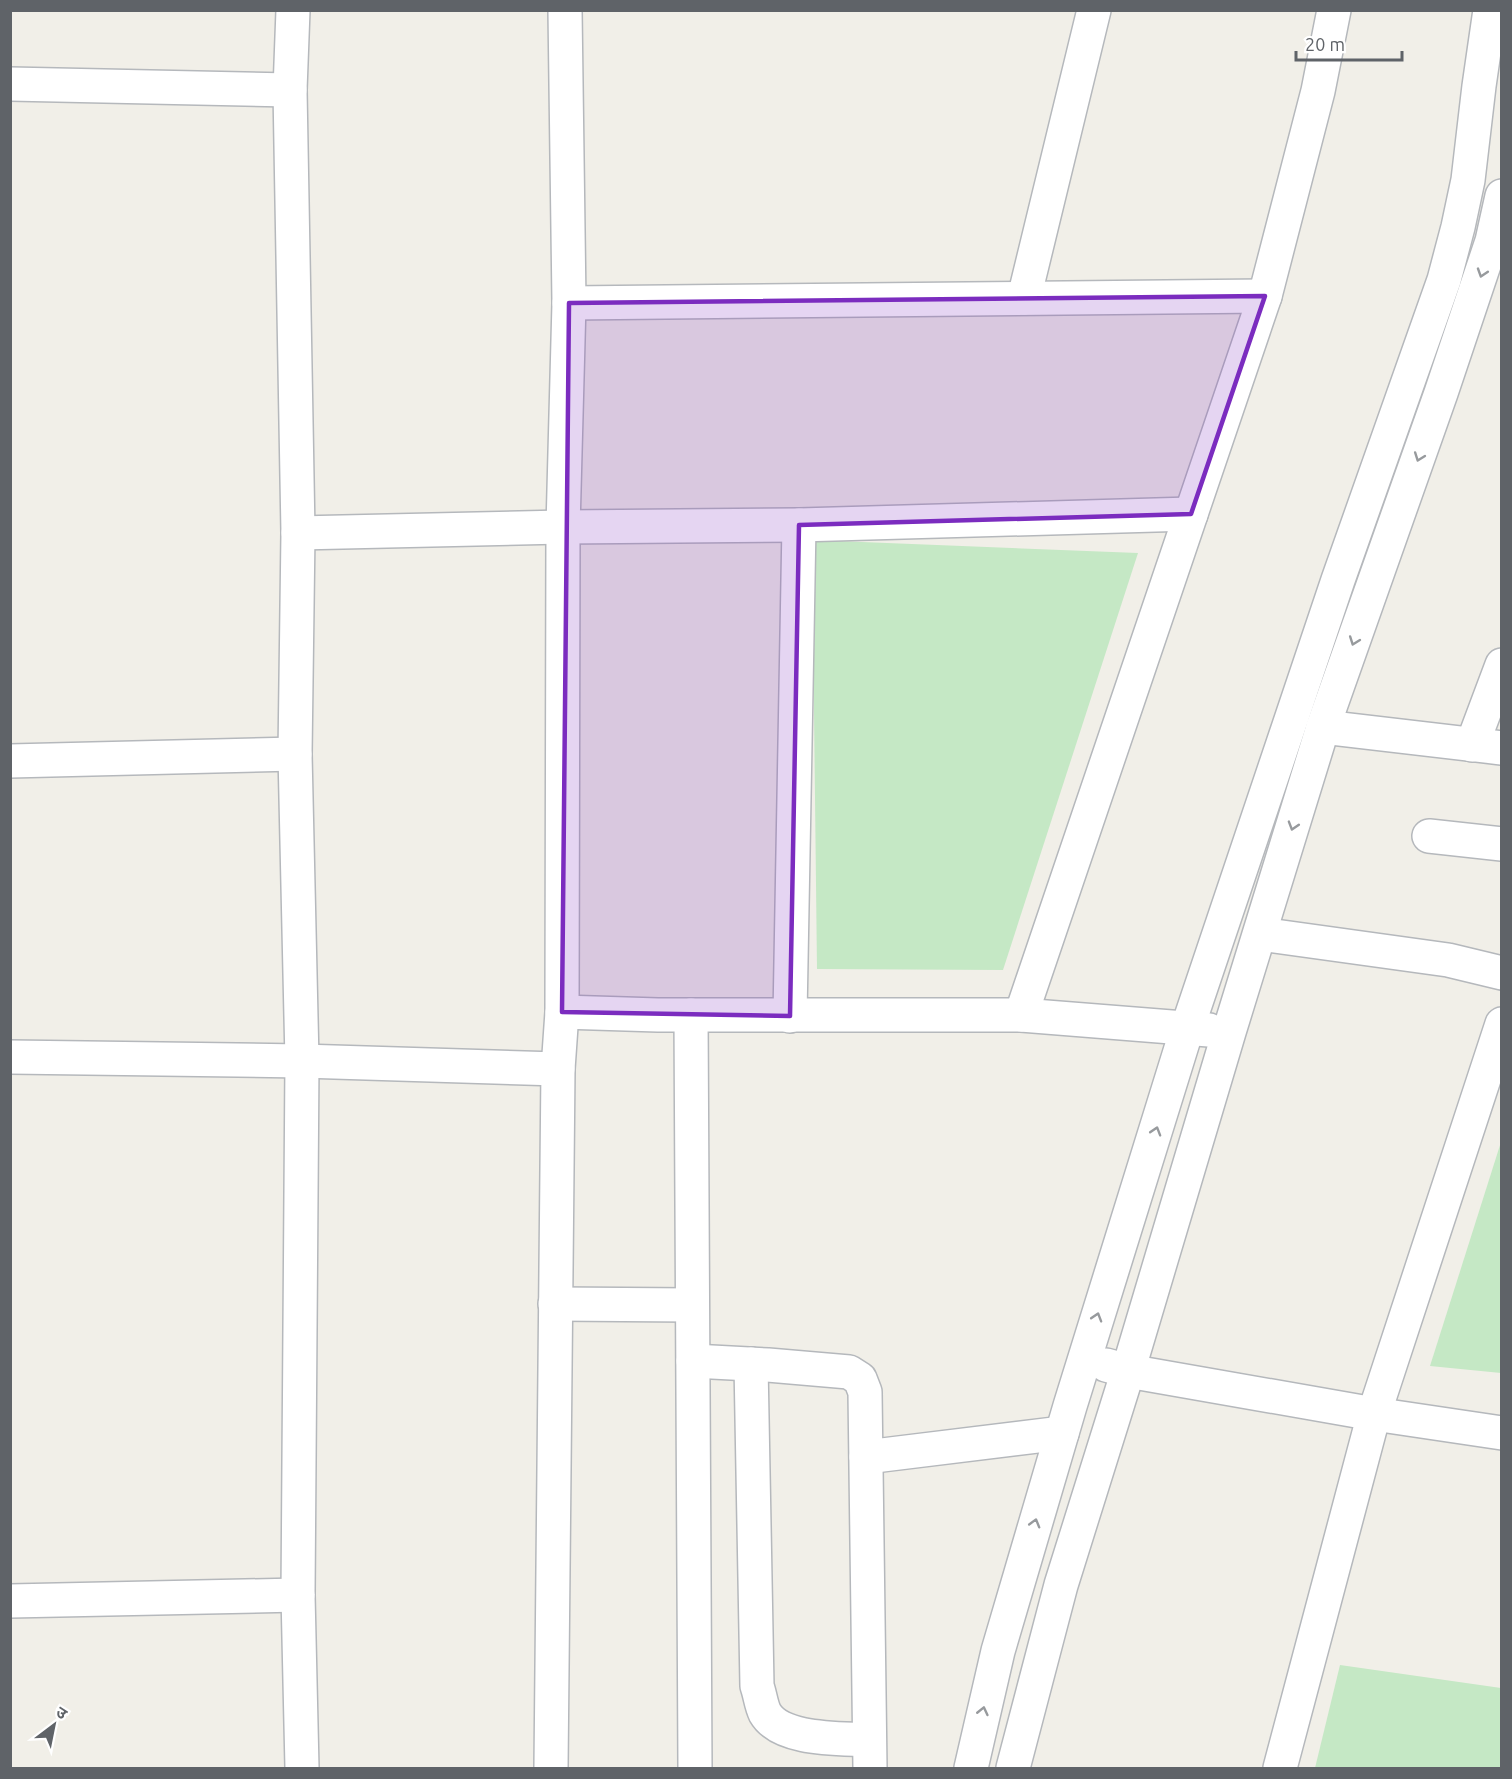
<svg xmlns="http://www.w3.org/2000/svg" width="1512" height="1779" viewBox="0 0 1512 1779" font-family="Ubuntu,'Noto Sans Devanagari',sans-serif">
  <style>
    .green { fill: #c5e8c5 }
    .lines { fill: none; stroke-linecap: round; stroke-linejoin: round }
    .minor-casing { stroke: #b5b8bc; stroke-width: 36 }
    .minor { stroke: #fff; stroke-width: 33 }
    .oneway { stroke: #979a9d }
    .marked { fill: #7b2cbf; fill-opacity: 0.2; stroke: #7b2cbf; stroke-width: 4.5; stroke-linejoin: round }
  </style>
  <rect width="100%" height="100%" fill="#f1efe8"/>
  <!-- green -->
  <g class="green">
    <polygon points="812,540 1138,553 1003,970 817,969"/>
    <polygon points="1501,1142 1501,1373 1430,1366"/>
    <polygon points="1340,1665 1501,1688 1501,1768 1315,1768"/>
  </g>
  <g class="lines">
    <!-- minor casing -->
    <g class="minor-casing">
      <g id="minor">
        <polyline points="293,10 290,90 298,533 295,754 302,1061 298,1595 302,1768"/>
        <polyline points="10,84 290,90"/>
        <polyline points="1024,298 1094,10"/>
        <polyline points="569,303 1265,296"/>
        <polyline points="298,533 563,527 799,525 1191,514"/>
        <polyline points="1323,727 1502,748"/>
        <polyline points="1472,745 1502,665"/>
        <polyline points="10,761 295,754"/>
        <polyline points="1429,836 1502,844"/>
        <polyline points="1260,934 1448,960 1502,973"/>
        <polyline points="562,1012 658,1015 1021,1015 1209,1030"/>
        <polyline points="691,1015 695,1768"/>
        <polyline points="1021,1015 1265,296 1318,91 1334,10"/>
        <polyline points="790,1016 799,525"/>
        <polyline points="10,1057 302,1061 558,1069"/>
        <polyline points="555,1304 692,1305"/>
        <polyline points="693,1361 768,1365 849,1372 860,1379 865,1392 870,1768"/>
        <path d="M751,1364L757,1686C760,1694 761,1705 765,1713C781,1741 841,1738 869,1740"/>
        <polyline points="1106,1365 1128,1371 1374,1414 1502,1433"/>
        <polyline points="866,1457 1062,1433"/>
        <polyline points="10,1601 298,1595"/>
        <polyline points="551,1768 558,1069 562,1012 563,527 569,303 565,10"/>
        <polyline points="971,1768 998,1651 1070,1406 1187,1029 1338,580 1444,280 1458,227 1468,180 1479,86 1490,10"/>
        <polyline points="1013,1768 1061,1585 1128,1371 1229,1032 1323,727 1441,393 1492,241 1502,196"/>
        <polyline points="1280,1768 1374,1414 1502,1024"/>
      </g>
    </g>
    <!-- minor -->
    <use href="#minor" class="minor"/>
  </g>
  <!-- one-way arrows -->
  <defs><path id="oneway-chevron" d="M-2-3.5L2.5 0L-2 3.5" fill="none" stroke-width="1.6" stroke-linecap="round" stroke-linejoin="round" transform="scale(1.5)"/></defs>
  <g class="oneway">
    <use href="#oneway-chevron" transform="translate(1482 273) rotate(108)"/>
    <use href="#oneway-chevron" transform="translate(1419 457) rotate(110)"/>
    <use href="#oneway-chevron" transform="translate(1354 641) rotate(110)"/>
    <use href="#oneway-chevron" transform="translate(1293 826) rotate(107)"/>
    <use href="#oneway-chevron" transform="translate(1156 1131) rotate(-73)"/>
    <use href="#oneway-chevron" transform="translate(1097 1317) rotate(-73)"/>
    <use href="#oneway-chevron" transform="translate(1035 1523) rotate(-74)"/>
    <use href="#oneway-chevron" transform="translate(983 1711) rotate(-77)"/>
  </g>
  <!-- marked area -->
  <path class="marked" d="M1265,296L1191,514L799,525L790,1016L562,1012L569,303Z"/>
  <!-- border -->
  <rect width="1512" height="1779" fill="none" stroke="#5f6368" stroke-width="24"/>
  <!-- north arrow -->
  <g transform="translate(54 1725) rotate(32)" stroke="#ffffff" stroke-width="4.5" paint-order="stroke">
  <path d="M0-4.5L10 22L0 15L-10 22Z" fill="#5f6368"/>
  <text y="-9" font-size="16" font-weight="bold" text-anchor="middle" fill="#5f6368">उ</text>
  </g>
  <!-- scale -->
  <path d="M1296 51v9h106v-9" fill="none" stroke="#5f6368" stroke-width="3"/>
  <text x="1305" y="51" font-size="18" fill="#5f6368" stroke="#ffffff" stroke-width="4.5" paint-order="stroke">20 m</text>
</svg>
